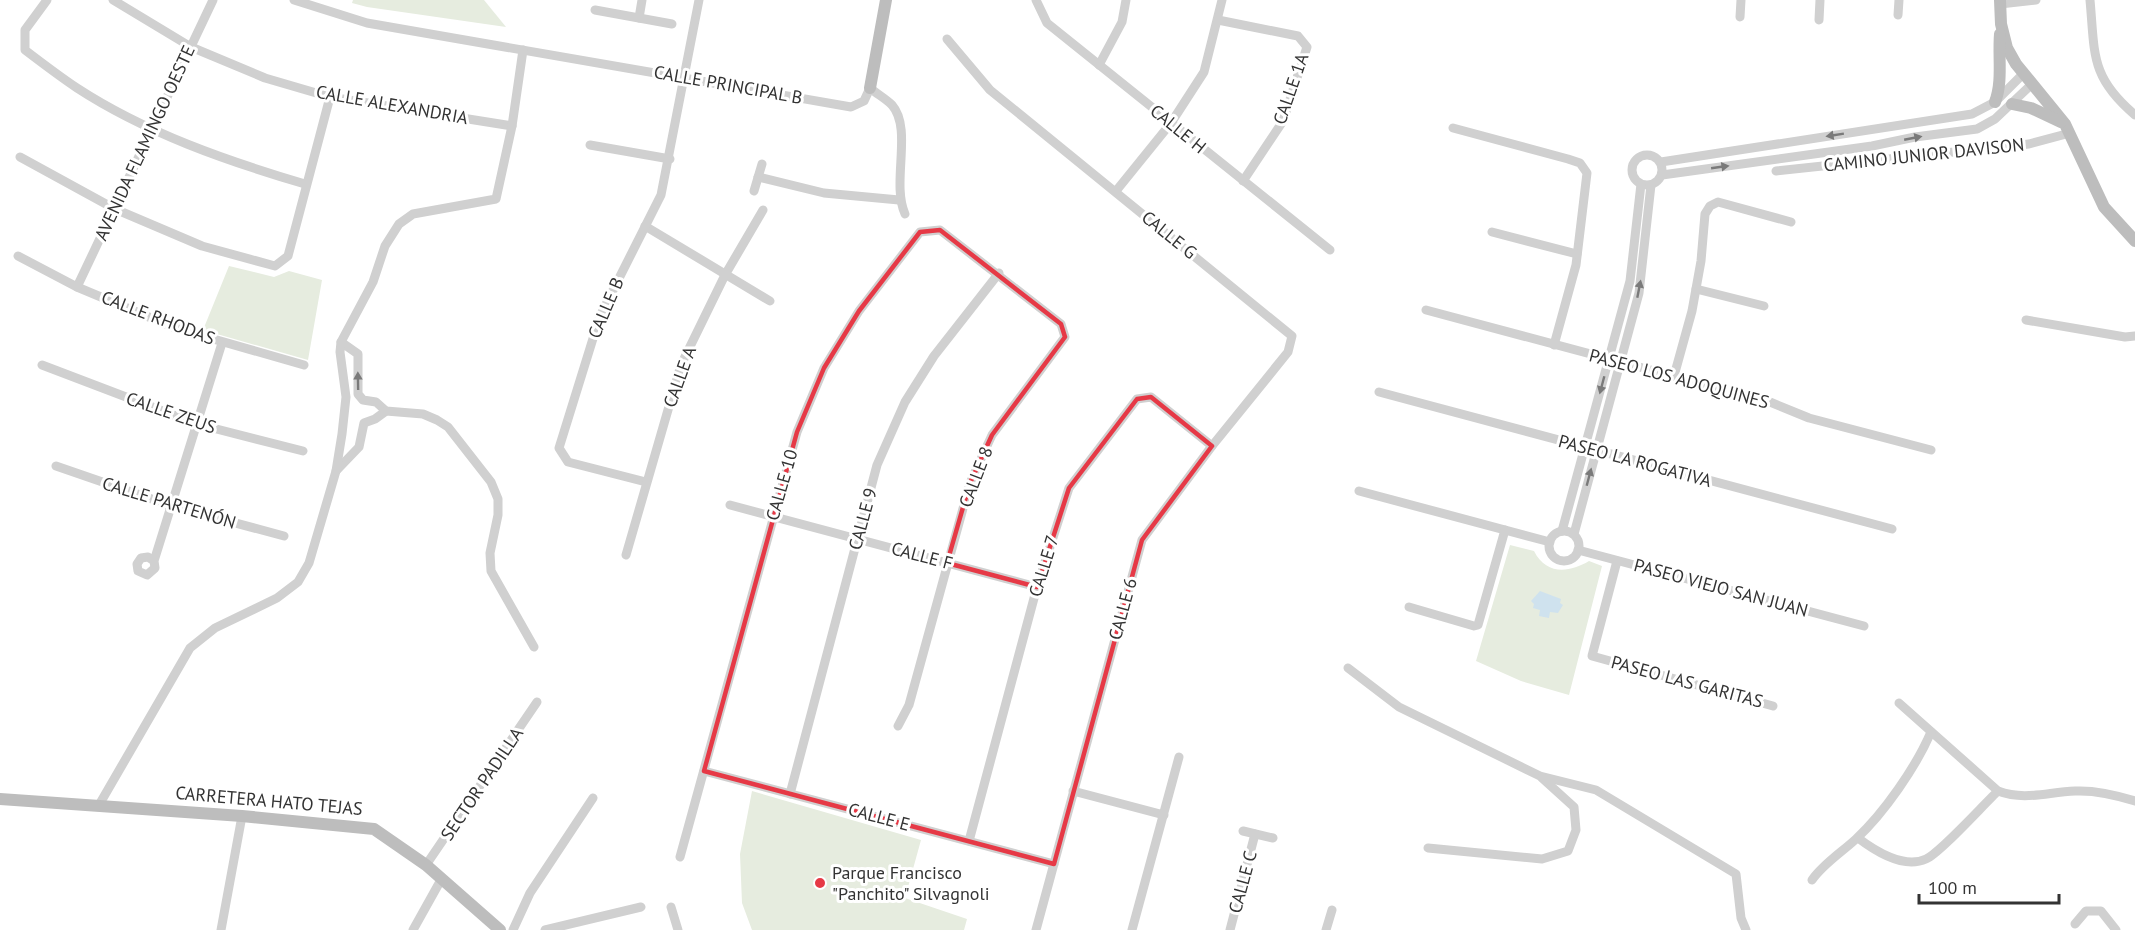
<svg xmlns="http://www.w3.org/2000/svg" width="2135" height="930" viewBox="0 0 2135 930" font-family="'PT Sans',sans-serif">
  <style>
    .green { fill: #e6ecdf }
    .water { fill: #cfe2ee }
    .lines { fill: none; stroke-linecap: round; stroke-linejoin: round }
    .street { stroke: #d0d0d0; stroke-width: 9 }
    .secondary { stroke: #bdbdbd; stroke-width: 12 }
    .oneway { fill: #7a7a7a }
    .marked { fill: none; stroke: #e63946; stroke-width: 4.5; stroke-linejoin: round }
    .poi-dot { fill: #e63946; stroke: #fff; stroke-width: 2 }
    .labels { text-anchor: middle; stroke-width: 6; stroke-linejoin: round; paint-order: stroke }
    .street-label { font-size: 18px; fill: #333; stroke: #fff }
    .poi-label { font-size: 18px; fill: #333; stroke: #fff; text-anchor: start }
  </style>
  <rect width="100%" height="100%" fill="#fff"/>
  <!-- green -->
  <g class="green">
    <polygon points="353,0 484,0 506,27 367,7 352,3"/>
    <polygon points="229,266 274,277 289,271 322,280 308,360 203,330"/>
    <path d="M1510,545L1534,551C1546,575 1569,573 1589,561L1602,566L1569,695L1521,681L1476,661Z"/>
    <polygon points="752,791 921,840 905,898 967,919 964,930 752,930 742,903 740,854"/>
  </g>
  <!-- water -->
  <polygon class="water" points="1540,591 1561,599 1560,603 1563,605 1558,613 1550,612 1549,618 1539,616 1540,610 1533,608 1534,604 1531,601"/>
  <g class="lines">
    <!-- street -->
    <g class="street">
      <path d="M47,0L25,30V50C42,63 59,76 77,88C146,133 227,161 305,184"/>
      <polyline points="113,0 191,47 265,78 330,97 512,126"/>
      <path d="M294,0L367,23L851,107L864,101L870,88C877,94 886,99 892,105C913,129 891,183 905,214"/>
      <polyline points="1036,0 1047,23 1330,250"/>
      <path d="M2090,0C2095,54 2090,77 2135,115"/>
      <polyline points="2000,4 2036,0"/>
      <polyline points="595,10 672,24"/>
      <polyline points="1898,15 1899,0"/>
      <polyline points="1740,17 1741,0"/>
      <polyline points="639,18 642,0"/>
      <polyline points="1218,20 1298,36 1307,47 1283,121 1243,181"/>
      <polyline points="1819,20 1820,0"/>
      <polyline points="947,39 990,90 1292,336 1288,352 1212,446 1142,540 1036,930"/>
      <polyline points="1099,65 1122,22 1126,0"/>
      <polyline points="1453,128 1568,159 1580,163 1587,173 1576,265 1554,345"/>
      <polyline points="590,145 670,159"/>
      <circle cx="1647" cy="170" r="15"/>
      <polyline points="20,157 115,209 202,246 275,266 288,256 330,97"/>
      <polyline points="1661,162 1972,114 1995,102 2024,73"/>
      <polyline points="1776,171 2029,144 2070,133"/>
      <polyline points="1662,175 1872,146 1915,137 1977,129 1995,119 2032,84"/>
      <polyline points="758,177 824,193 899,200"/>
      <polyline points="754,191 762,164"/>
      <polyline points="1116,191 1171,123 1204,72 1222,0"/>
      <polyline points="645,226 770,301"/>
      <polyline points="1492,232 1577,254"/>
      <polyline points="18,256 77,287 175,328 304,365"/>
      <polyline points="77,287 213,0"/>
      <polyline points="1696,289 1764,306"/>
      <polyline points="1426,310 1770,402 1809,418 1931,450"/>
      <polyline points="2026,320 2125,337 2135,336"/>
      <polyline points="341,342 358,354 358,394 363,400 376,402 386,411 423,414 437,420 448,427 491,482 498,499 498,515 490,553 491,571 534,647"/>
      <polyline points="42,365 197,424 303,451"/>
      <polyline points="1674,376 1692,311 1701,261 1705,214 1710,206 1718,202 1791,222"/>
      <polyline points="1379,392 1892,529"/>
      <polyline points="56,466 172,506 284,536"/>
      <polyline points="336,471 359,447 364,423 375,419 386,411"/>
      <polyline points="646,482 568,462 559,448 600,316 661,195 699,0"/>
      <polyline points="1359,491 1550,542"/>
      <polyline points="730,505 1037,587"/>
      <circle cx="1564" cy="546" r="15"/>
      <polyline points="1562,531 1630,281 1641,184"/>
      <polyline points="1574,534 1639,293 1651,185"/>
      <polyline points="1578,550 1864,626"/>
      <polyline points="626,555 681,365 725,275 763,210"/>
      <polyline points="154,561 148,557 141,558 137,564 138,571 147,575 155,568 154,561 222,343"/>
      <polyline points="1617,561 1592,656 1773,706"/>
      <polyline points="1409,607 1474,626 1478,625 1505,530"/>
      <polyline points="1348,668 1399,707 1540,776 1596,790 1736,874 1741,918 1746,930"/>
      <path d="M1899,703L1998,791C2025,801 2047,792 2075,791C2095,790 2116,795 2135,801"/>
      <polyline points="704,771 1054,864"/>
      <polyline points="1073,791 1164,815"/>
      <polyline points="790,794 877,465 905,402 934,356 999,273"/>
      <polyline points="99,805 190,648 215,628 277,598 298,582 309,563 336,471 342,434 346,397 340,352 341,342 373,282 385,246 399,224 413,214 496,199 512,126 523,50"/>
      <polyline points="1243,831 1273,838"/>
      <path d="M1858,838C1875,851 1904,869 1926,859C1940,853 1984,804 1998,791"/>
      <polyline points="969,841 1037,587 1069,488 1137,399 1151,397 1212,446"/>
      <polyline points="1428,848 1542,859 1568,851 1576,830 1574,807 1542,778"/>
      <polyline points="680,857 797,432 824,368 859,311 920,232 940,230 1061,324 1065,337 992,435 970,483 909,705 898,726"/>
      <polyline points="426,865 537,702"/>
      <path d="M1812,880C1823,864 1842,852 1856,839C1884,813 1916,767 1931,732"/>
      <polyline points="671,907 678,930"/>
      <polyline points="2075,924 2086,911 2101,911 2116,930"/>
      <polyline points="221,930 242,816"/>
      <polyline points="413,930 442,878"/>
      <polyline points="513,930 530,893 593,798"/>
      <polyline points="545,930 641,907"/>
      <polyline points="1132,930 1179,757"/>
      <polyline points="1230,930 1255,834"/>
      <polyline points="1326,930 1332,910"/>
    </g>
    <!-- secondary -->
    <g class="secondary">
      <polyline points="2000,0 2001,24 2007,48 2016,64 2065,124 2104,207 2135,241"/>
      <polyline points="870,88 886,0"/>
      <path d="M1995,102C2003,81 1998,57 2000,34"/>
      <polyline points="2012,104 2031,108 2061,122"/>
      <polyline points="0,799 242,816 374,829 426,865 500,930"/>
    </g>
  </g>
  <!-- one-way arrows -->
  <defs><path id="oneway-solid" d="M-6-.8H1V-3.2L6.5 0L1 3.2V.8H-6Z" transform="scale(1.5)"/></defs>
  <g class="oneway">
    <use href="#oneway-solid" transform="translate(1835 135) rotate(171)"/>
    <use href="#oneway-solid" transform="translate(1913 138) rotate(-11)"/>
    <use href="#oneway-solid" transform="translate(1720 167) rotate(-8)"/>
    <use href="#oneway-solid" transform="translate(1639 289) rotate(-79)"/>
    <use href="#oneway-solid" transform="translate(358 381) rotate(-91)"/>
    <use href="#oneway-solid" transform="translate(1602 385) rotate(105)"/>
    <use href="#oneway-solid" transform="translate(1589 477) rotate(-75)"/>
  </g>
  <!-- marked area -->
  <path class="marked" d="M940,230L1061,324L1065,337L992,435L970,483L947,563L1037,587L1069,488L1137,399L1151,397L1212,446L1142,540L1054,864L704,771L797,432L824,368L859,311L920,232Z"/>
  <!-- markers -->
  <circle class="poi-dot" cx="820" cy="883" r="6"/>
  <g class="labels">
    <!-- street labels -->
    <g class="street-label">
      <text transform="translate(728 85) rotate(10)" y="6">CALLE PRINCIPAL B</text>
      <text transform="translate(1291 89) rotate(-71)" y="6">CALLE 1A</text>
      <text transform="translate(392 105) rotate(10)" y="6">CALLE ALEXANDRIA</text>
      <text transform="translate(1178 129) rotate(39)" y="6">CALLE H</text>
      <text transform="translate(145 143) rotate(-65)" y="6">AVENIDA FLAMINGO OESTE</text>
      <text transform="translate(1924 155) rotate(-6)" y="6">CAMINO JUNIOR DAVISON</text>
      <text transform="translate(1169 235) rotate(39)" y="6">CALLE G</text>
      <text transform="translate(606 308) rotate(-67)" y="6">CALLE B</text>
      <text transform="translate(158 318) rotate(21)" y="6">CALLE RHODAS</text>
      <text transform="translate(680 377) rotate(-70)" y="6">CALLE A</text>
      <text transform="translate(1679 379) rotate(15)" y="6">PASEO LOS ADOQUINES</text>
      <text transform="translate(171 413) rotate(19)" y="6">CALLE ZEUS</text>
      <text transform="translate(1635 461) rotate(15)" y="6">PASEO LA ROGATIVA</text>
      <text transform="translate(976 477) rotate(-69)" y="6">CALLE 8</text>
      <text transform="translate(782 485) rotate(-74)" y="6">CALLE 10</text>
      <text transform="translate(169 503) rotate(17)" y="6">CALLE PARTENÓN</text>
      <text transform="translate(863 519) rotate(-75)" y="6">CALLE 9</text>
      <text transform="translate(922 556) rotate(15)" y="6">CALLE F</text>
      <text transform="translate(1044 566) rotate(-73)" y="6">CALLE 7</text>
      <text transform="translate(1721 588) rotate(15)" y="6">PASEO VIEJO SAN JUAN</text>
      <text transform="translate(1123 609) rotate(-75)" y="6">CALLE 6</text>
      <text transform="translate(1687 682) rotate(15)" y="6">PASEO LAS GARITAS</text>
      <text transform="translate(482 784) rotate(-56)" y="6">SECTOR PADILLA</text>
      <text transform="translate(269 801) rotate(5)" y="6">CARRETERA HATO TEJAS</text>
      <text transform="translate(879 817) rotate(15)" y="6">CALLE E</text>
      <text transform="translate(1243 882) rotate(-75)" y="6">CALLE C</text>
    </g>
    <!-- poi labels -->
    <g class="poi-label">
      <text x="832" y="879">Parque Francisco<tspan x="832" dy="21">"Panchito" Silvagnoli</tspan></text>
    </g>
  </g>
  <!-- scale -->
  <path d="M1919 894v9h140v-9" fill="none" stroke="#333333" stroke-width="3"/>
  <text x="1928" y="894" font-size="18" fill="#333333" stroke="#ffffff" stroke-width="4.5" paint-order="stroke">100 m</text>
</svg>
